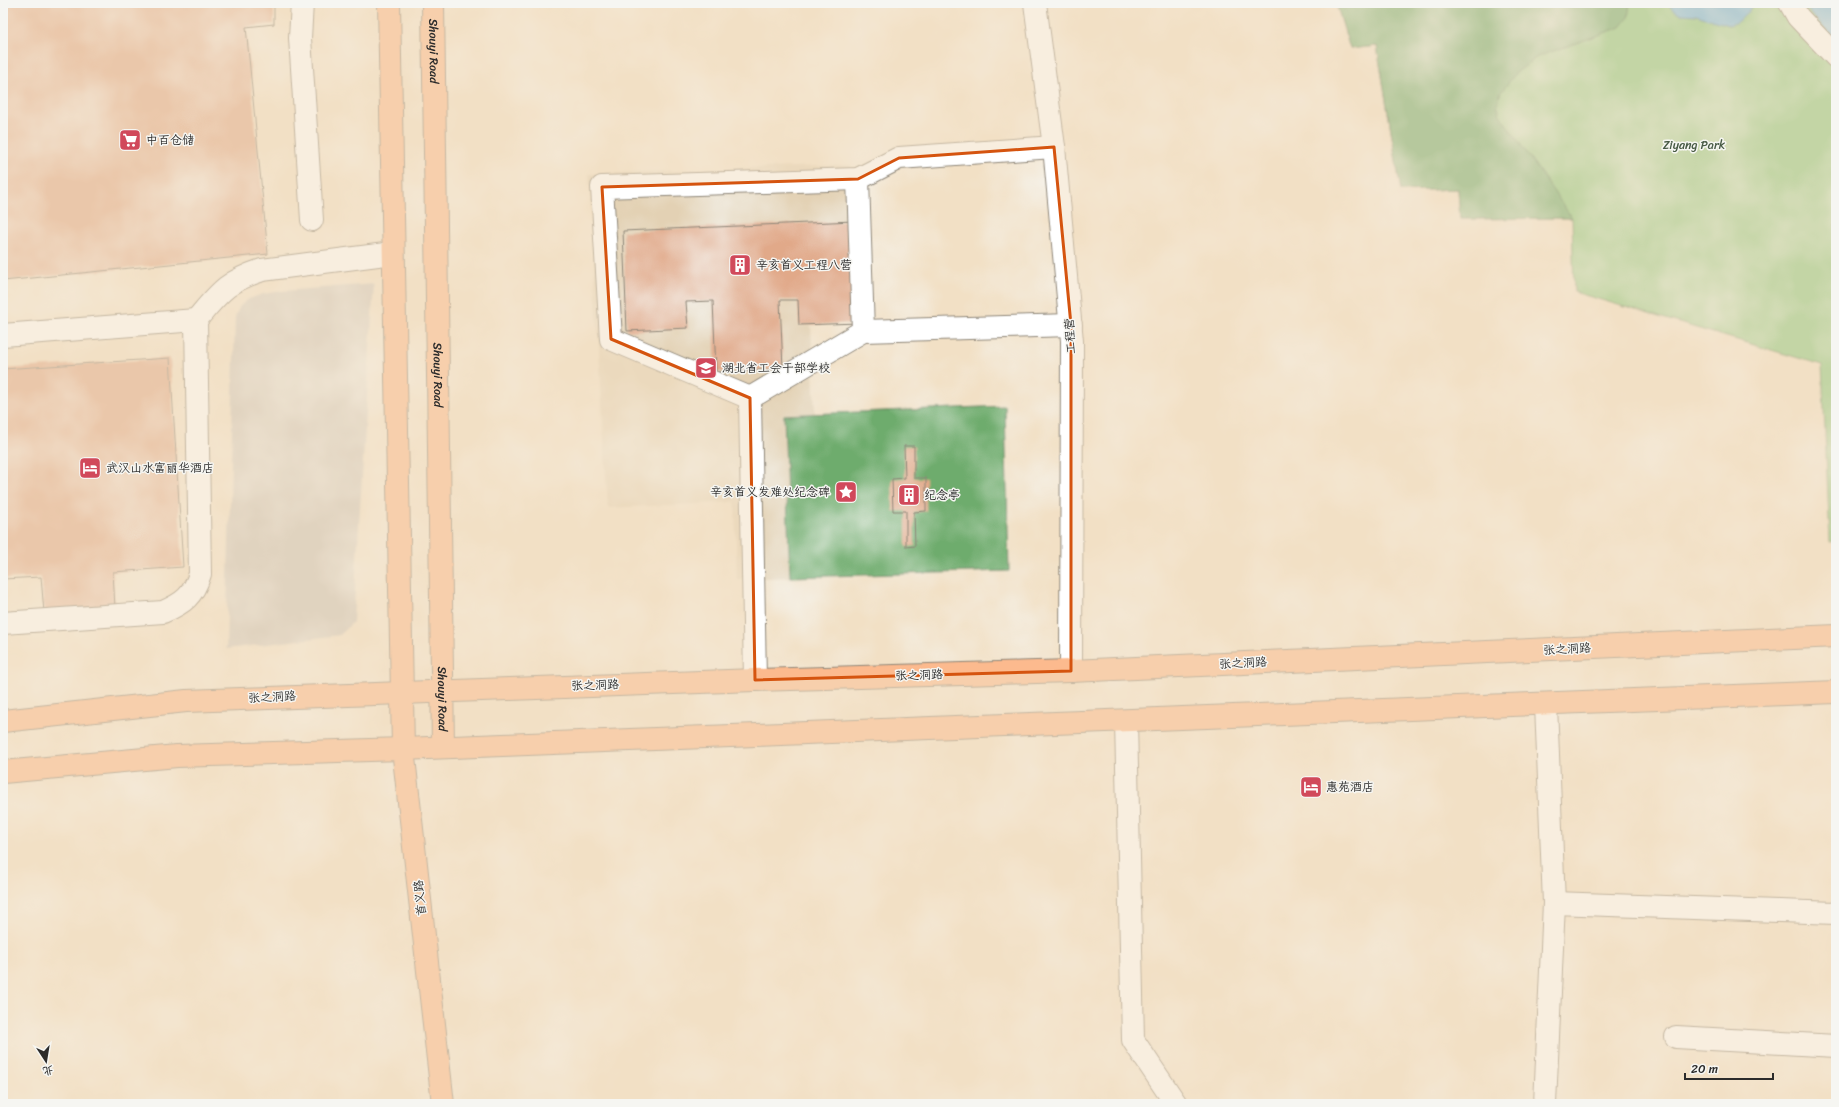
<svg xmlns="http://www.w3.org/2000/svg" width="1839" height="1107" viewBox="0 0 1839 1107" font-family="Sriracha,'LXGW WenKai TC',sans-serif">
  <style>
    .built { fill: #e3d1b4 }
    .industrial { fill: #cbc3b8 }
    .green { fill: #89c77e; stroke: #5a7954 }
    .forest { fill: #6eac6d; stroke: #4c6c4c }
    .water { fill: #67b3e0; stroke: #496f86 }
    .building { fill: #e1a989 }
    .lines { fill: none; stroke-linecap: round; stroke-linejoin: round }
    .minor-casing { stroke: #8e8678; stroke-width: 24 }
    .major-casing { stroke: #8e8678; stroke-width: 24 }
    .minor { stroke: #fff; stroke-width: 22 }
    .major { stroke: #fcba8e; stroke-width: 22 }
    .marked { fill: none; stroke: #d5540f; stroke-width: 3; stroke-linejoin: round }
    .labels { text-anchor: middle; stroke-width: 3; stroke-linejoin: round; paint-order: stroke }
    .street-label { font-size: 12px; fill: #2b2b2b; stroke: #f6f6f2 }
    .poi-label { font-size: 12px; fill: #2b2b2b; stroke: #f6f6f2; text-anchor: start }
    .park-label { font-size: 12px; fill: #475a44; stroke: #f6f6f2 }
  </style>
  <rect width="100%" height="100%" fill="#f6f6f2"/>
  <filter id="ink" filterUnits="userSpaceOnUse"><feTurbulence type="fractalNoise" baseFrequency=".025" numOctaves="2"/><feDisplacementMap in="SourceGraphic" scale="8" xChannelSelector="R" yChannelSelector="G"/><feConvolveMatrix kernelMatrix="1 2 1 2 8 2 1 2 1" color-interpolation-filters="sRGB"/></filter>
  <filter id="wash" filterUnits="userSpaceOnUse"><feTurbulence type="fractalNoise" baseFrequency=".012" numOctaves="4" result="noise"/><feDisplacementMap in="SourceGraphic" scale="16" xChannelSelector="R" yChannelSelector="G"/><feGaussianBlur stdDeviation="0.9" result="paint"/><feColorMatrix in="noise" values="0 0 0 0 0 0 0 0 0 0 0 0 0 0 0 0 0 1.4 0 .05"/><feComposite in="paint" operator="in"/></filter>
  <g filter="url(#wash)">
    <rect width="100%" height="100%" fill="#f2e0c5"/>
    <!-- built -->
    <polygon class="built" points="851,165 859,323 811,325 815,413 1009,571 737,579 735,502 608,508 589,174"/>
    <!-- industrial -->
    <polygon class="industrial" points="374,284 353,622 340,635 226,649 235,317 240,306 249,299 263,294 282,291"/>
    <!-- green -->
    <polygon class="green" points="1336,3 1836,3 1836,541 1830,542 1822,365 1574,292 1572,218 1460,219 1458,189 1401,191 1377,46 1350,49"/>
    <!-- forest -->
    <g class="forest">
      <polygon points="1336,3 1630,3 1628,18 1621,27 1537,57 1516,73 1501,92 1497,104 1500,115 1572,218 1460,219 1458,189 1401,191 1377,46 1350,49"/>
      <polygon points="1005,406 1009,571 790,577 784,415"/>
    </g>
    <!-- water -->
    <g class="water">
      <path d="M1669,3H1753C1749,13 1740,22 1729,25L1696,15L1681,14L1671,8Z"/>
      <polygon points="1804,3 1836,3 1836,39 1812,16"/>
    </g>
    <g id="blocks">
      <!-- building -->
      <g class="building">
        <polygon points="3,3 274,3 274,24 246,27 268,254 3,281"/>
        <polygon points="854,221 859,323 799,325 798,300 780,300 783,369 716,372 713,301 686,302 688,328 627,331 623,231"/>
        <polygon points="170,358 183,567 113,572 115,608 44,612 41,577 3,579 3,369"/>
        <polygon points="904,446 914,446 914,478 926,478 926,511 914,512 915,546 906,547 906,511 893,511 892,479 905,478"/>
      </g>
    </g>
  </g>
  <g filter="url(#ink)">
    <use href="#blocks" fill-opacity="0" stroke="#8e8678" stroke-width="1"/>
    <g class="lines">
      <!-- minor casing -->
      <g class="minor-casing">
        <g id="minor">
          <polyline points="302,3 300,38 312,220"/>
          <polyline points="1035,3 1054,147 1072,341 1071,671"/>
          <polyline points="1790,3 1798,17 1836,57"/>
          <polyline points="858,179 863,331"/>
          <polyline points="3,335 196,320"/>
          <polyline points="750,398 863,331 1071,325"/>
          <path d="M3,623L163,612C184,603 193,596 200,574L196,320C220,292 226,282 262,270L393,253"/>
          <polyline points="755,680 750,398 611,339 602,187 858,179 899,158 1054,147"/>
          <polyline points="1126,721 1133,1040 1176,1104"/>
          <polyline points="1554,903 1836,913"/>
          <polyline points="1676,1037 1836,1046"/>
          <polyline points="1545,1104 1554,903 1546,705"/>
        </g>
      </g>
      <!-- major casing -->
      <g class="major-casing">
        <g id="major">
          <polyline points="389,3 403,749 443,1104"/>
          <path id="s1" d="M433,3L443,747"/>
          <polyline points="3,721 186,701 755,680 1071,671 1836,636"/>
          <polyline points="3,772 177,756 403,749 1836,692"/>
        </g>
      </g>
      <!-- minor -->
      <use href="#minor" class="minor"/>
      <!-- major -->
      <use href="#major" class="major"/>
    </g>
  </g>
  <!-- marked area -->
  <path d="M0 0H1839V1107H0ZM1054,147L1071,325V671L755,680L750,398L611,339L602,187L858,179L899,158Z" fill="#f2e0c5" fill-opacity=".55" fill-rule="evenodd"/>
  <path class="marked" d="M1054,147L1071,325V671L755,680L750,398L611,339L602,187L858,179L899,158Z"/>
  <!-- icons -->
  <defs>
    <g id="supermarket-square" transform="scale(1.15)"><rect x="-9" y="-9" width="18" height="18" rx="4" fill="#d1495b" stroke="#f6f6f2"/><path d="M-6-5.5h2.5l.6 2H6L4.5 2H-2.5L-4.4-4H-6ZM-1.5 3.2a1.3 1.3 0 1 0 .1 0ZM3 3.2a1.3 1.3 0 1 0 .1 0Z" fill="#fff"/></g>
    <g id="building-square" transform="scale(1.15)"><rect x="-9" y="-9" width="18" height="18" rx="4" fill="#d1495b" stroke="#f6f6f2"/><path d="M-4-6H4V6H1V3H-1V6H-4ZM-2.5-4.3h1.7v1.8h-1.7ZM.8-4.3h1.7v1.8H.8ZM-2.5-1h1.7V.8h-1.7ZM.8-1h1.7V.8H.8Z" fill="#fff"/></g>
    <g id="school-square" transform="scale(1.15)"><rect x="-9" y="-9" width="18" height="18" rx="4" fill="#d1495b" stroke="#f6f6f2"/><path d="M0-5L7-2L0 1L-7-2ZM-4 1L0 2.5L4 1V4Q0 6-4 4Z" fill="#fff"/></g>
    <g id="hotel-square" transform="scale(1.15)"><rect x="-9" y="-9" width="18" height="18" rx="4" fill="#d1495b" stroke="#f6f6f2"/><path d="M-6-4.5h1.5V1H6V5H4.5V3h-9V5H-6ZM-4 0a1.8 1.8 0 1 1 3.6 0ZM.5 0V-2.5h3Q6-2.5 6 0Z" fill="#fff"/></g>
    <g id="sight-square" transform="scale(1.15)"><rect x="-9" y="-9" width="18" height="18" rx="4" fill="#d1495b" stroke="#f6f6f2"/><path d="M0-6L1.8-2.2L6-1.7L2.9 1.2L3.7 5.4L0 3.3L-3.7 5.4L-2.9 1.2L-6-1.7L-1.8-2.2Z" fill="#fff"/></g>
  </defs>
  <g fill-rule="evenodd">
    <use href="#supermarket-square" x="130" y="140"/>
    <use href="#building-square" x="740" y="265"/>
    <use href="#school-square" x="706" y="368"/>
    <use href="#hotel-square" x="90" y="468"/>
    <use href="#sight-square" x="846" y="492"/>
    <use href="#building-square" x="909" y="495"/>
    <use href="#hotel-square" x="1311" y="787"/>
  </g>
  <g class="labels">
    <!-- street labels -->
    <g class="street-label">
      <text dy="4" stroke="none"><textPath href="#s1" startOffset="48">Shouyi Road</textPath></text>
      <text transform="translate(1070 336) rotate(-93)" y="4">工程营</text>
      <text dy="4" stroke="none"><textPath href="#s1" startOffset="372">Shouyi Road</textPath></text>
      <text transform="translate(1567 649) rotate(-3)" y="4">张之洞路</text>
      <text transform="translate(1243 663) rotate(-3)" y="4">张之洞路</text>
      <text transform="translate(919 675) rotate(-2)" y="4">张之洞路</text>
      <text transform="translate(595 685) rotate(-2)" y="4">张之洞路</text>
      <text transform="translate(272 697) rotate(-3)" y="4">张之洞路</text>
      <text dy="4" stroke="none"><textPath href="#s1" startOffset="696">Shouyi Road</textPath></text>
      <text transform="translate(420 898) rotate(-96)" y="4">首义路</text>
    </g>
    <!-- poi labels -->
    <g class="poi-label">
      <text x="146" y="144">中百仓储</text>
      <text x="756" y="269">辛亥首义工程八营</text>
      <text x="722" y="372">湖北省工会干部学校</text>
      <text x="106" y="472">武汉山水富丽华酒店</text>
      <text x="830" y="496" text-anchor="end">辛亥首义发难处纪念碑</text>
      <text x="924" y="499">纪念亭</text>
      <text x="1326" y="791">惠苑酒店</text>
    </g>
    <!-- park labels -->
    <g class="park-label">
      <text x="1694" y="149">Ziyang Park</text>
    </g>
  </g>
  <!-- margin -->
  <rect width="1839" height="1107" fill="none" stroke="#f6f6f2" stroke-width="16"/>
  <!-- north arrow -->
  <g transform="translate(46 1061) rotate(168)" stroke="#f6f6f2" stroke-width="3" paint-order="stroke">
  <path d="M0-3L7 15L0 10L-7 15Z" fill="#2b2b2b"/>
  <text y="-6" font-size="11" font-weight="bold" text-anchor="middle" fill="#2b2b2b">北</text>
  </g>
  <!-- scale -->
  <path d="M1685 1073v6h88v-6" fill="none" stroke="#2b2b2b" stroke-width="2"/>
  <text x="1691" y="1073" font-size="12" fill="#2b2b2b" stroke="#f6f6f2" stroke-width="3" paint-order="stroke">20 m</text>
</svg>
